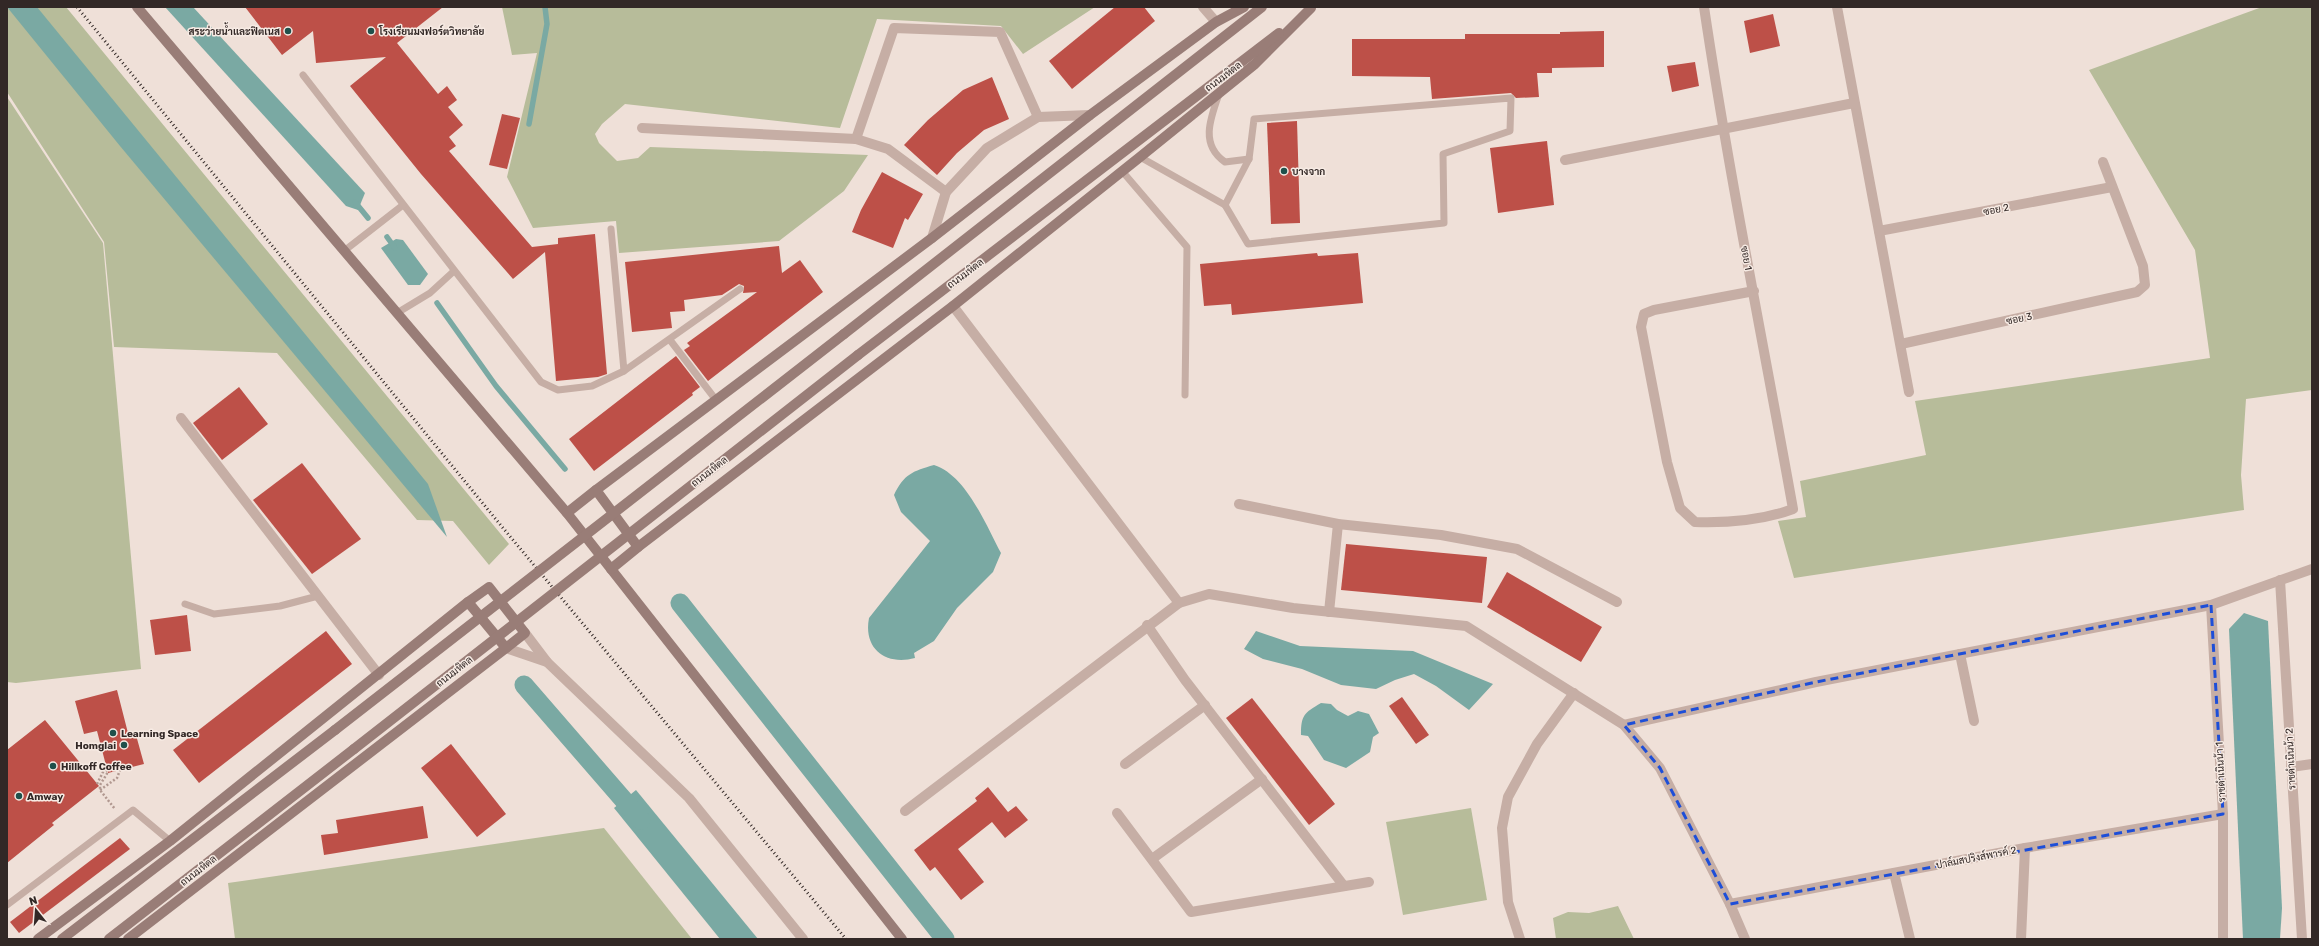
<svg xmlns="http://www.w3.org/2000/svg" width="2319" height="946" viewBox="0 0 2319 946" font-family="Rubik,Sarabun,sans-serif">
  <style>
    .green { fill: #b7bc9a }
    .water { fill: #7aa9a3 }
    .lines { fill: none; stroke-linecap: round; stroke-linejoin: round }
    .stream { stroke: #7aa9a3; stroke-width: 5.5 }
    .canal { stroke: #7aa9a3; stroke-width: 19 }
    .building { fill: #bd5048 }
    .path { stroke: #b19890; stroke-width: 2.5; stroke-dasharray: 2 2; stroke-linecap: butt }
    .service { stroke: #c6aea5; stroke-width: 7 }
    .minor { stroke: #c6aea5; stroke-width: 10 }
    .tertiary { stroke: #c6aea5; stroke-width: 10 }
    .secondary { stroke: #997d77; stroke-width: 10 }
    .rail { stroke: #322826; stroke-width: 3; stroke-dasharray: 1 3; stroke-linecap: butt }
    .secondary-bridge { stroke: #997d77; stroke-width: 10 }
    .marked { fill: none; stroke: #1d4ed8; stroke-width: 3; stroke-dasharray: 8 5; stroke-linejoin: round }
    .poi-dot { fill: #1f504b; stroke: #f7ebe4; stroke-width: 1.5 }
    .labels { text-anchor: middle; stroke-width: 3; stroke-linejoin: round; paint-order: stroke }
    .poi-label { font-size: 10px; font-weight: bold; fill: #322826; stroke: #f7ebe4; text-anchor: start }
    .street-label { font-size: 10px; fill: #322826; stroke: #f7ebe4 }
  </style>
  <rect width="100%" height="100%" fill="#efe0d8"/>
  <!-- green -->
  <g class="green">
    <polygon points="7,7 66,7 509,544 489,565 453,521 417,520 277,353 114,347 104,242 7,92"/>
    <polygon points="502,7 1095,7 1023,54 1001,26 877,19 840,128 625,104 602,124 595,134 599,143 617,161 638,158 650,147 868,155 844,191 779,241 619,253 616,221 533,228 507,177 537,53 512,55"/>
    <polygon points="2262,7 2312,7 2312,390 2246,399 2241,475 2244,510 1794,578 1778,521 1806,517 1800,481 1926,455 1915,401 2210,358 2195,250 2089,70"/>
    <polygon points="7,97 103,243 141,669 16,683 7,682"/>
    <polygon points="1471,808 1487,900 1403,915 1386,822"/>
    <polygon points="604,828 692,939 235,939 228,883"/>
    <polygon points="1618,906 1634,939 1556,939 1553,918 1568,912 1589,913"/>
  </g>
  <!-- water -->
  <g class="water">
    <polygon points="7,7 37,7 428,484 447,537 120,146"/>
    <polygon points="165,7 193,7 365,193 358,210 346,206"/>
    <polygon points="396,239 403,240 428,274 420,285 408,285 381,248"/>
    <path d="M934,465C966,475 986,525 1001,553L993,572L957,608L934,641L914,653L915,658C886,666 863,649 869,618L930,541L901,512L894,495C904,474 913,471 934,465Z"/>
    <polygon points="2244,613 2268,621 2282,908 2280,939 2243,939 2229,629"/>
    <polygon points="1256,631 1300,646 1413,651 1493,684 1469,710 1436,686 1414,674 1395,680 1376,689 1341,685 1302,669 1263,659 1244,649"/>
    <path d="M1321,703L1331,704L1337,710L1348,716L1358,711L1369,714L1379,733L1373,737L1370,752L1346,768L1324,760L1308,736L1301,735C1301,715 1304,713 1321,703Z"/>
    <polygon points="636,790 758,939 720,939 614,808"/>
  </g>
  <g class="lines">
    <!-- stream -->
    <g class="stream">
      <polyline points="529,124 547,24 545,7"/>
      <polyline points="355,202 368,218"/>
      <polyline points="387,237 395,248"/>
      <polyline points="437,303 496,386 565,469"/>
    </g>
    <!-- canal -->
    <g class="canal">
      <polyline points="680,603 945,939"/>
      <polyline points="524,685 641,820"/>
    </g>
  </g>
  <!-- building -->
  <g class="building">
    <polygon points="245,7 443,7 397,43 438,94 447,86 457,100 448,107 463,125 449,137 456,146 449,151 532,247 558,244 558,238 595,234 607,374 598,377 556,381 545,252 513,279 421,174 350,86 386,57 316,63 313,31 282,55"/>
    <polygon points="1115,7 1144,7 1155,21 1072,89 1049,61"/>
    <polygon points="1773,14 1780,46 1750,53 1744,21"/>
    <polygon points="1604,31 1604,67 1552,68 1552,73 1537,73 1539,97 1516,98 1511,93 1432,99 1430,77 1352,76 1352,39 1465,39 1465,34 1560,34 1560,32"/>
    <polygon points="1695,62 1699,86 1672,92 1667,66"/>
    <polygon points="992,77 1009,119 984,130 957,153 937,175 904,145 928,120 963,90"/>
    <polygon points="502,114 520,118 507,169 489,165"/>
    <polygon points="1297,121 1300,223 1271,224 1267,123"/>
    <polygon points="1547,141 1554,205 1498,213 1490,148"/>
    <polygon points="882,172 923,194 908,220 905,218 893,248 852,232 861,210"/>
    <polygon points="779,246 782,273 800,260 823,292 708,381 684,350 690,346 687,343 757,292 743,293 744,286 739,284 722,295 684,300 685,311 670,312 672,328 632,332 625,262"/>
    <polygon points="1317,253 1318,256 1358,253 1363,303 1232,315 1231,304 1204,306 1200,264"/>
    <polygon points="676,356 700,387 692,393 693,395 594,471 569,439"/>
    <polygon points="239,387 268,424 222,460 193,423"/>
    <polygon points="302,463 361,539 312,574 253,500"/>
    <polygon points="1346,544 1487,557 1482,603 1341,590"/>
    <polygon points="1507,572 1602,627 1581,662 1487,607"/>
    <polygon points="187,615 191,651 155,655 150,620"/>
    <polygon points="326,631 352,664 199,783 173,750"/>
    <polygon points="117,690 129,737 136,735 144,764 108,773 97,731 84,734 75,701"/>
    <polygon points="1402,697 1429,735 1416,744 1389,706"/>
    <polygon points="1252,698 1335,804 1309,825 1226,718"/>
    <polygon points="45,720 99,786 52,823 54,825 7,863 7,750"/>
    <polygon points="451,744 506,814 477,837 421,768"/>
    <polygon points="988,787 1008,812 1016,806 1028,820 1005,838 992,822 958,849 984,882 961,900 935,867 930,871 914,850 977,801 975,798"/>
    <polygon points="423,806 428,838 324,855 321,835 338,833 336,820"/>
    <polygon points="120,838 130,849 19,933 10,922"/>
  </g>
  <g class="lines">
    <!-- path -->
    <g class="path">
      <polyline points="97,784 105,768 108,772 100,785 100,790 115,809"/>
      <polyline points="100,790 117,778 120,770"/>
    </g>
    <!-- service -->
    <g class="service">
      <polyline points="303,75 541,382 558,390 592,386 624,371"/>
      <path d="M1219,94C1210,119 1200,145 1225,162L1249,159"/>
      <polygon points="1511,98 1510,131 1443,154 1444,223 1248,244 1225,205 1249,159 1254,119"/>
      <polyline points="1140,157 1225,205"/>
      <polyline points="1122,171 1187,247 1185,395"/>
      <polyline points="611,229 624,371 740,289"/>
      <polyline points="344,251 403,205"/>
      <polyline points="397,313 430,293 454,271"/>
      <polyline points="670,340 716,400"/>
      <polyline points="185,604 214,614 280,606 318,596"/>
      <polyline points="7,905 133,810 170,841"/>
    </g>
    <!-- minor -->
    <g class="minor">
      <polyline points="1203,7 1216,22"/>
      <path d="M1704,7C1729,175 1763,341 1793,509C1761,521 1728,523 1695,522L1680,508L1667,462L1641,327L1644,314L1654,310L1754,291"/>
      <polyline points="1837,7 1909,392"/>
      <polyline points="642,128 856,139 888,149 946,192"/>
      <polyline points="856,139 894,28 1000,32 1038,117"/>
      <polyline points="1565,160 1854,103"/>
      <polyline points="1879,231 2112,187"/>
      <polyline points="932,238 946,192 987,148 1038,117 1090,115"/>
      <polyline points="953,306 1179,603"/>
      <polyline points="1901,344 2137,292 2145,285 2143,266 2103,162"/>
      <polyline points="181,418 379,675"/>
      <polyline points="1239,504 1338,524 1441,535 1517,549 1617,602"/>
      <polyline points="2280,580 2302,939"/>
      <polyline points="2211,605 2223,814 2223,939"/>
      <polyline points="1329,612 1338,524"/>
      <polyline points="1147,625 1185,680 1344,886"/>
      <polyline points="525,633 547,662"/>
      <polyline points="1960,654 1974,721"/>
      <polyline points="1624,725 1816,682 2211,605 2312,569"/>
      <polyline points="1125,764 1205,705"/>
      <polyline points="2291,767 2312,764"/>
      <polyline points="905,811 1179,603 1209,594 1293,608 1466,626 1624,725 1660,768 1730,904 1745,939"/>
      <polyline points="1117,813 1191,912 1369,882"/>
      <polyline points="1152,859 1262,779"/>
      <polyline points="1894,873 1910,939"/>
      <polyline points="1730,904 2025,848 2223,814"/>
      <polyline points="1520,939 1508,902 1502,828 1508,797 1537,744 1574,693"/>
      <polyline points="2021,939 2025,848"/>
    </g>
    <!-- tertiary -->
    <polyline class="tertiary" points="506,648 547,662 689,798 803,939"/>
    <!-- secondary -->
    <g class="secondary">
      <polyline points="137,7 567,513 902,939"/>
      <polyline points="1244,7 1216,22 1090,115 932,238 596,490 638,547 953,306 1140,157 1255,64 1311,8"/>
      <polyline points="844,334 1262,7"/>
      <polyline points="858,355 1279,33"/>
      <polyline points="567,513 596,490"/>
      <polyline points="611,569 638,547"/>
      <polyline points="468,602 489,587 525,633 506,648"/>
      <polyline points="38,939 170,841 468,602 506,648 128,939"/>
      <polyline points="62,939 335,730"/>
      <polyline points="109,939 354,749"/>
    </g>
    <!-- rail -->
    <polyline class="rail" points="77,7 503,528 846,939"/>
    <!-- secondary-bridge -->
    <g class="secondary-bridge">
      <polyline points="335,730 844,334"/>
      <polyline points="354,749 858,355"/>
    </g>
  </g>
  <!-- marked area -->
  <path class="marked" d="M2211,605L2223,814L1730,904L1660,768L1624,725L1816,682Z"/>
  <!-- markers -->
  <g class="poi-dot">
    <circle cx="288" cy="31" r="4"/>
    <circle cx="371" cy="31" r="4"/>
    <circle cx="1284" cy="171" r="4"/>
    <circle cx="113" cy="733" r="4"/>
    <circle cx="124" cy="745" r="4"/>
    <circle cx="53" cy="766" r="4"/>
    <circle cx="19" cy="796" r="4"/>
  </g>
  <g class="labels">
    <!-- poi labels -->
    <g class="poi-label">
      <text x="280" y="35" text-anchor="end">สระว่ายน้ำและฟิตเนส</text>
      <text x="379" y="35">โรงเรียนมงฟอร์ตวิทยาลัย</text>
      <text x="1292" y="175">บางจาก</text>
      <text x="121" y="737">Learning Space</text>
      <text x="116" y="749" text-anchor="end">Homglai</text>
      <text x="61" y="770">Hillkoff Coffee</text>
      <text x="27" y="800">Amway</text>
    </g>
    <!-- street labels -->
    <g class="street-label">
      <text transform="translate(1223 76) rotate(-37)" y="4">ถนนมหิดล</text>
      <text transform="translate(1996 209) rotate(-11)" y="4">ซอย 2</text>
      <text transform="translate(1747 258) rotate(79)" y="4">ซอย 1</text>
      <text transform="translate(965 273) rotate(-37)" y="4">ถนนมหิดล</text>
      <text transform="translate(2019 318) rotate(-12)" y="4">ซอย 3</text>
      <text transform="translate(709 471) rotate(-38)" y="4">ถนนมหิดล</text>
      <text transform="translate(454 671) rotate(-38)" y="4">ถนนมหิดล</text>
      <text transform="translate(2290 759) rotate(-93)" y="4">ราชดำเนินน้า 2</text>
      <text transform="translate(2220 772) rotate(-93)" y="4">ราชดำเนินน้า 1</text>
      <text transform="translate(1976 857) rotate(-11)" y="4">ปาล์มสปริงส์พารค์ 2</text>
      <text transform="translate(198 870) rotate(-38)" y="4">ถนนมหิดล</text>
    </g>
  </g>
  <!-- border -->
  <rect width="2319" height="946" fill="none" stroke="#322826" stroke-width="16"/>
  <!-- north arrow -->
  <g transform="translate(36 910) rotate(343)" stroke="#f7ebe4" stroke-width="3" paint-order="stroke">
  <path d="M0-3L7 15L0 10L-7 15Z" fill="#322826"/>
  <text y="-6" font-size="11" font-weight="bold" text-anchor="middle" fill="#322826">N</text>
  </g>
</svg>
